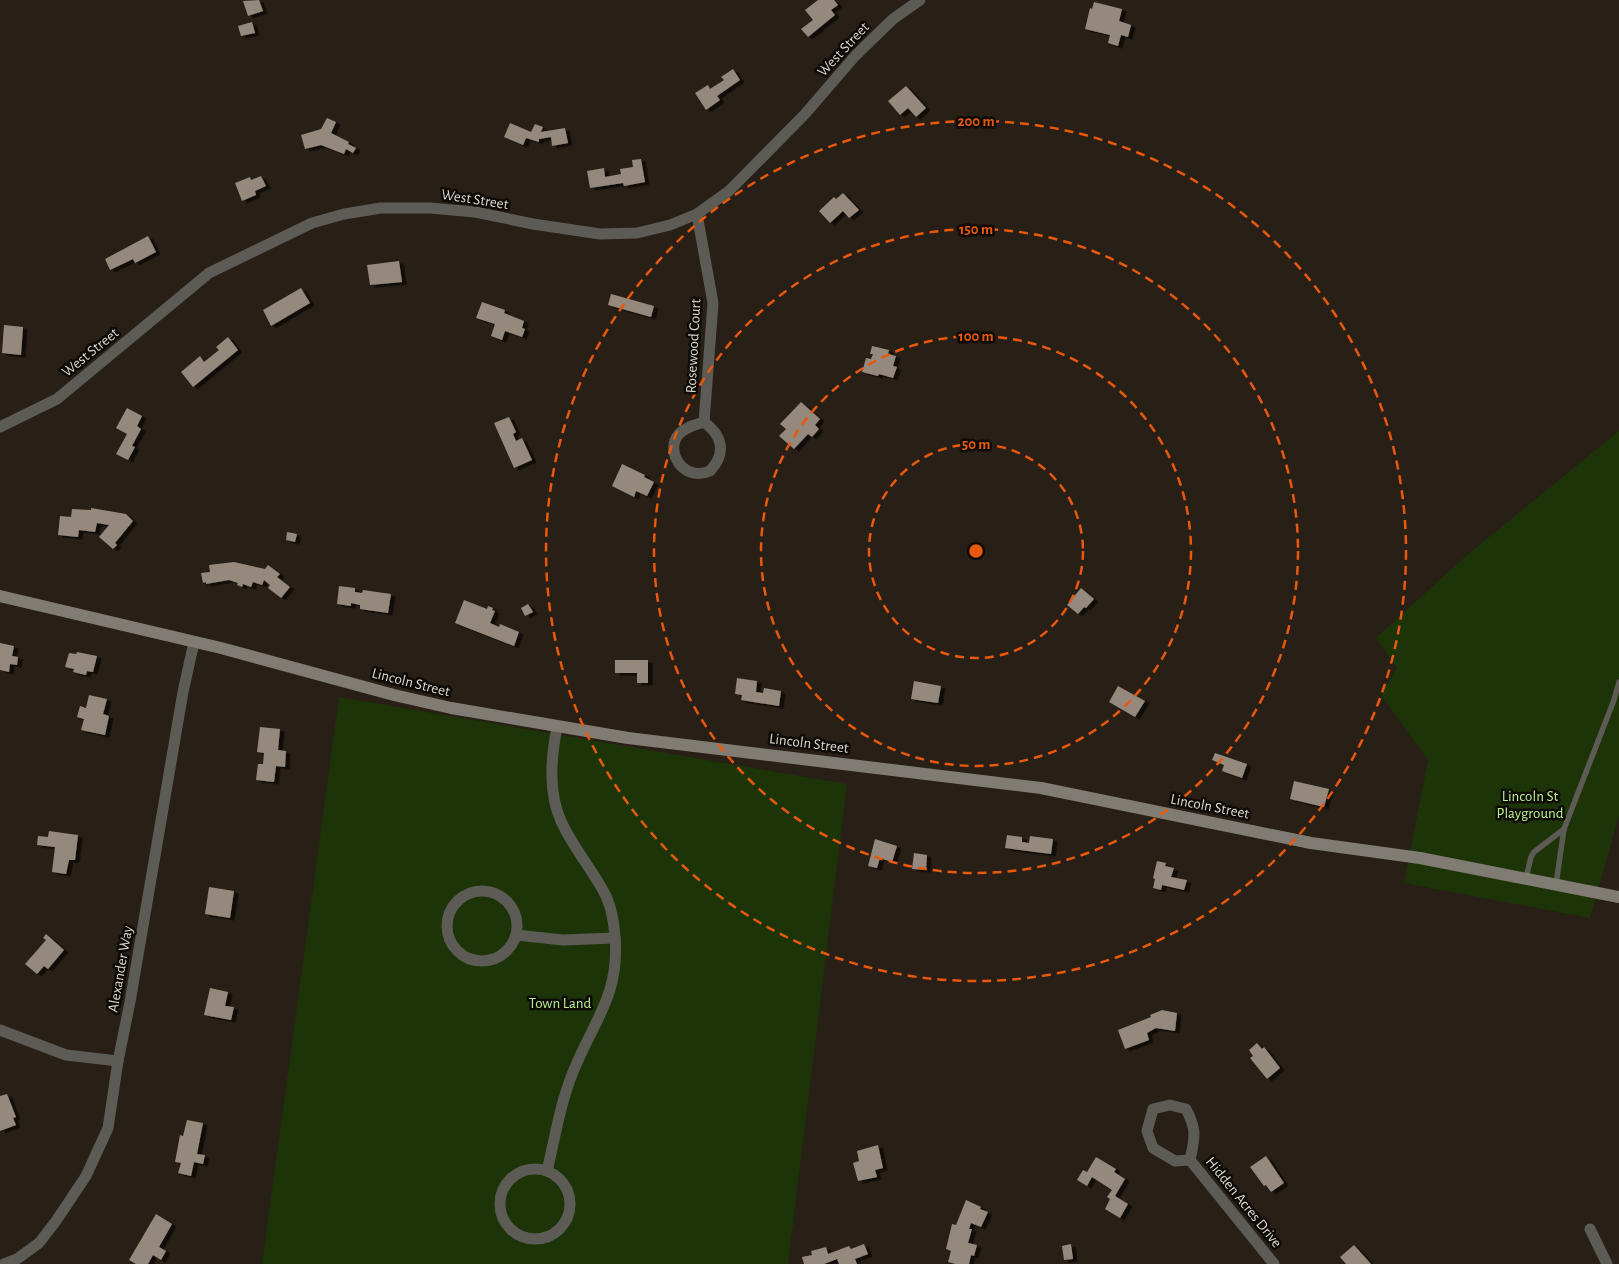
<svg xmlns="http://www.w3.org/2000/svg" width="1619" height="1264" viewBox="0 0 1619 1264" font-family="'Alegreya Sans',sans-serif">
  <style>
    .green { fill: #1d3408 }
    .building { fill: #95897e; filter: url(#shadow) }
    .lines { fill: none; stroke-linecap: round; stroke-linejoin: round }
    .lane { stroke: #5d5b55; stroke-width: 5.5 }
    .street { stroke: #5d5b55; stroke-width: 11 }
    .secondary { stroke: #807c73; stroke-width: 12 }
    .ring { fill: none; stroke: #e8590c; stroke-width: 2.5; stroke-dasharray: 9 6 }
    .labels { text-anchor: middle; stroke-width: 5; stroke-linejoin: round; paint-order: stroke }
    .street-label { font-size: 15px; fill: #ded8d2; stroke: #0e0a06 }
    .park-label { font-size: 15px; fill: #b8f290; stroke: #0e0a06 }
    .centre { fill: #e8590c; stroke: #0e0a06; stroke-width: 2.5 }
    .ring-label { font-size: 15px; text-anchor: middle; font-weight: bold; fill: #e8590c; stroke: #0e0a06; stroke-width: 5; stroke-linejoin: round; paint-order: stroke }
  </style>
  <defs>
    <filter id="shadow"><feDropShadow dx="4.5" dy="2.5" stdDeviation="0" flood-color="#0009"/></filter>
  </defs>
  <rect width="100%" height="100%" fill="#281f16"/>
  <!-- green -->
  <g class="green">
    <polygon points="1619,431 1619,816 1590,918 1404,883 1428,760 1381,695 1397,668 1376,638 1467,555"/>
    <polygon points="339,697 847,784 788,1264 262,1264"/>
  </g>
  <!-- building -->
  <g class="building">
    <polygon points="259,0 263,11 248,16 243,1"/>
    <polygon points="818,0 834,0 838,5 831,10 835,15 808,37 801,29 813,20 805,10"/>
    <polygon points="1094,2 1122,9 1119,21 1131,25 1128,37 1121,35 1118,46 1108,43 1110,35 1085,29 1090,8 1092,9"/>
    <polygon points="252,22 255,33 241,36 238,26"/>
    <polygon points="733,69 740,80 717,96 720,100 706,110 695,93 708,85 710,89 724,80 721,77"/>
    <polygon points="906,86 926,108 916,117 908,108 900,115 888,101"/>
    <polygon points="327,118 336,122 331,133 349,142 348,144 356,148 353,153 346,149 344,154 321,145 305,149 301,135 321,129"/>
    <polygon points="510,123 531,132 535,124 543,127 541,132 565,128 568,143 552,146 551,137 539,139 539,142 526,138 523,145 504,137"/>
    <polygon points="641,159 645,182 624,186 623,183 590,188 587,171 604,168 605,177 621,174 620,169 633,167 632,160"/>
    <polygon points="261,176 266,186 255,191 256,195 242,201 235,183 250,177 251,180"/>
    <polygon points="843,193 859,210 849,218 843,211 830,223 819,211 834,197 836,199"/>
    <polygon points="148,236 156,252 135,263 133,259 110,270 105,259"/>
    <polygon points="399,261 402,282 370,285 367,265"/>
    <polygon points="301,288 310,303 271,326 263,310"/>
    <polygon points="611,294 654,306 651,317 608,305"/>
    <polygon points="482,302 505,310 504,313 524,321 522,328 525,329 522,337 505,331 502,340 491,336 495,324 476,318"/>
    <polygon points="4,325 23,327 21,355 2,353"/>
    <polygon points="228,337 238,350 193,387 181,372 200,356 204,362 219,350 216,347"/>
    <polygon points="872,346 889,350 888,354 896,356 893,366 897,367 893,378 879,374 878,376 862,372 866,358 871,359 873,354 870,354"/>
    <polygon points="801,402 820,419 815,425 819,429 812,437 808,434 794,449 779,436 786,429 780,424"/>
    <polygon points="127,408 142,416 137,426 141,429 132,446 135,447 128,460 116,454 127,434 116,428"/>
    <polygon points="509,417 516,432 513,434 516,441 522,438 532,460 514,468 494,423"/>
    <polygon points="622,464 645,475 644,477 654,482 647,496 636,491 634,497 612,486"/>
    <polygon points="91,508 126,514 133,521 115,543 117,545 113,549 99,537 109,525 97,523 95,532 79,530 78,537 58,535 60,516 71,517 72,509 91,510"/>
    <polygon points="287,532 297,534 295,542 286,540"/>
    <polygon points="234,562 265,569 268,565 280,574 277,577 290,587 281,598 268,588 270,585 264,580 262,585 253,582 251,587 243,584 242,587 237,585 238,583 229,580 206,584 206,582 203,583 201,573 210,572 209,565"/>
    <polygon points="339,586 355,588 355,592 362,593 363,590 391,594 388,613 360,609 360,605 351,603 351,606 337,604"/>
    <polygon points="1081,588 1094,599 1086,608 1084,607 1078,614 1067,605"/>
    <polygon points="464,600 487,609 488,606 493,608 492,610 495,611 490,623 499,627 500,624 519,632 514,646 455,623"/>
    <polygon points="528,604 533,612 525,616 521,608"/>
    <polygon points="0,643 14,646 12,656 18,657 17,665 10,664 9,672 0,670"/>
    <polygon points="77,652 97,656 93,672 87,671 86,675 73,672 74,669 65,667 69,653 76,654"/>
    <polygon points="615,660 648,660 648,683 637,683 637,673 615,673"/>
    <polygon points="737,678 757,681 756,692 763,693 764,688 781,691 779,706 741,700 742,695 735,694"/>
    <polygon points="914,681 941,686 938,703 911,699"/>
    <polygon points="1118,686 1145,701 1135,717 1109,702"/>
    <polygon points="89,695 107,699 103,714 109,716 105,735 81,730 84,719 77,717 80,706 86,708"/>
    <polygon points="260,727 280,729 278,750 286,751 285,767 276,766 274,782 256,780 258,764 263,764 264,753 257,752"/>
    <polygon points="1215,753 1247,764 1242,778 1222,771 1224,765 1212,760"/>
    <polygon points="1294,781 1329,789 1324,807 1290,799"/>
    <polygon points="49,831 78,835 75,860 69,860 66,874 52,872 55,847 37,845 38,836 48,837"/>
    <polygon points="1007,835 1022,837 1022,842 1029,843 1030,836 1053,839 1051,854 1005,848"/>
    <polygon points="875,839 897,846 892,862 880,858 877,868 868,866"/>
    <polygon points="914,853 927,855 926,870 912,869"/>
    <polygon points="1157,861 1166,863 1165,866 1174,868 1171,877 1187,880 1184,890 1162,885 1161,890 1153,888 1155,879 1153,878"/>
    <polygon points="209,887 234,891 230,918 205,914"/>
    <polygon points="46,934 64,950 48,969 44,966 37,974 25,964 46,940 43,938"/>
    <polygon points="210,988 228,992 225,1006 234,1007 231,1020 204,1015"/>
    <polygon points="1162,1010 1177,1013 1175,1031 1156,1028 1147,1033 1149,1040 1125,1049 1118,1030 1151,1017 1150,1015"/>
    <polygon points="1257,1043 1262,1049 1264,1047 1280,1068 1267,1079 1250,1058 1253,1056 1249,1050"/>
    <polygon points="7,1094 16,1117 13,1118 16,1125 0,1131 0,1096"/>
    <polygon points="187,1120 203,1123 197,1154 205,1155 203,1164 194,1162 191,1176 178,1173 181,1163 175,1162 180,1135 183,1136"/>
    <polygon points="878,1145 883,1168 875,1170 877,1177 858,1181 853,1163 859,1161 857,1151"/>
    <polygon points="1266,1156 1284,1183 1271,1192 1266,1185 1264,1186 1250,1167"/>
    <polygon points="1096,1157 1116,1169 1114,1172 1125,1179 1115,1196 1128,1204 1120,1218 1105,1209 1110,1199 1107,1197 1112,1190 1092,1177 1087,1186 1077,1180 1083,1170 1087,1172"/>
    <polygon points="966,1200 981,1207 980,1209 988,1212 981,1227 971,1223 969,1229 972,1229 968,1243 977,1245 974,1256 971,1255 969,1264 956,1264 948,1262 951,1251 946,1249 952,1224 956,1225"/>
    <polygon points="156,1214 172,1224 159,1247 166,1251 161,1260 153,1255 148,1264 136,1264 129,1260"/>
    <polygon points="864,1244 868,1254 855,1259 857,1264 839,1264 837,1259 824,1264 804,1264 802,1257 812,1255 811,1251 826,1247 828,1254 849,1246 851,1249"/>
    <polygon points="1071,1244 1073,1259 1064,1260 1062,1246"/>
    <polygon points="1354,1245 1371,1264 1346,1264 1340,1257"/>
  </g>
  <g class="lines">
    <!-- lane -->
    <g class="lane">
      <polyline points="1526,878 1531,857 1534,852 1564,829"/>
      <polyline points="1556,884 1564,829 1614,700 1619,682"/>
    </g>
    <!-- street -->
    <g class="street">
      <path d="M697,214L713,303L704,422C695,425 686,427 679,434C664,450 683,483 710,471C727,453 722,435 704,422"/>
      <polyline points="0,427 57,399 209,273 312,223 344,214 381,208 430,208 475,212 533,224 600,234 637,233 670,225 697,214 729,191 805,114 855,56 893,19 920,0"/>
      <circle cx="482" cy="926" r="35"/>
      <polyline points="516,935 563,940 615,938"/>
      <polyline points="0,1030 66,1055 118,1061"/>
      <path d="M1170,1105L1186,1109C1197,1130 1195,1137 1190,1160L1175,1161L1153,1148L1147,1131L1153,1109Z"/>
      <polyline points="1190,1160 1274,1264"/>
      <circle cx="535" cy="1204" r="35"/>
      <path d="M547,1171C555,1138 560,1104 573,1072C593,1022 620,995 615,937C614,923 612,909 606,896C593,870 573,848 561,821C548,792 551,758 557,727"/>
      <polyline points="1590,1229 1607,1264"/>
      <polyline points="4,1264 17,1259 39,1243 56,1221 86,1176 108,1128 118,1061 130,1002 183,692 194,642"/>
    </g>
    <!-- secondary -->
    <polyline class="secondary" points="0,596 221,648 394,695 451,708 628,738 1041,788 1311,843 1420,858 1619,897"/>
  </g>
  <!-- distance rings -->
  <g class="ring">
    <circle cx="976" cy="551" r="107"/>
    <circle cx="976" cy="551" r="215"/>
    <circle cx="976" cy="551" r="322"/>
    <circle cx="976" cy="551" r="430"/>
  </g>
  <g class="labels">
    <!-- street labels -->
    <g class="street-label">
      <text transform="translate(843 49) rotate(-47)" y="5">West Street</text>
      <text transform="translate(475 199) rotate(9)" y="5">West Street</text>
      <text transform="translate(693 346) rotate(-87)" y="5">Rosewood Court</text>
      <text transform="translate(90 352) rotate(-39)" y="5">West Street</text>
      <text transform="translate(411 682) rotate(14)" y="5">Lincoln Street</text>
      <text transform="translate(809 743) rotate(7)" y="5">Lincoln Street</text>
      <text transform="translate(1210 806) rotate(11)" y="5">Lincoln Street</text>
      <text transform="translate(120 969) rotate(-80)" y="5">Alexander Way</text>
      <text transform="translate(1244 1202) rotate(51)" y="5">Hidden Acres Drive</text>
    </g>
    <!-- park labels -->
    <g class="park-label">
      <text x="1530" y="801">Lincoln St<tspan x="1530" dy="17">Playground</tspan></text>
      <text x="560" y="1008">Town Land</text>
    </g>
  </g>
  <circle cx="976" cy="551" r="8" class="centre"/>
  <g class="ring-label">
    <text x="976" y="126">200 m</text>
    <text x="976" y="234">150 m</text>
    <text x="976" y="341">100 m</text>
    <text x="976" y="449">50 m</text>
  </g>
</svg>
